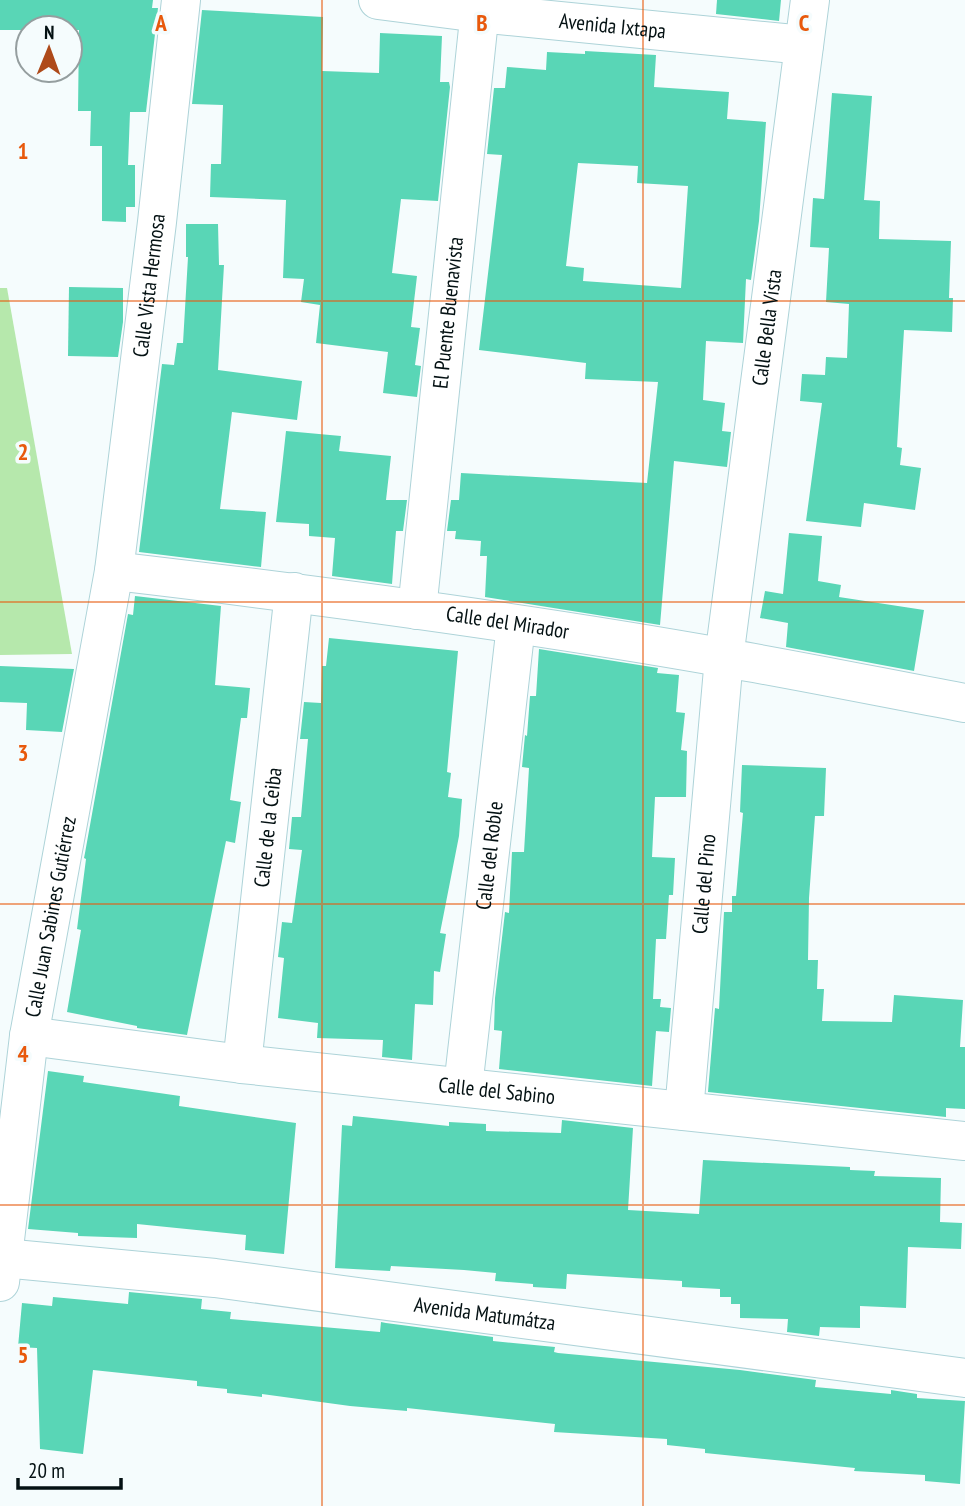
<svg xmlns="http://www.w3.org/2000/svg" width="965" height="1506" viewBox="0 0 965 1506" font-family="'PT Sans Narrow',sans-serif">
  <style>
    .green { fill: #b6e8ac }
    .building { fill: #59d6b6; fill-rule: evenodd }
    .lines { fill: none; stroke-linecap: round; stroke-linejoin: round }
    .minor-casing { stroke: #add3d8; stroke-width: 40 }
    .minor { stroke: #fff; stroke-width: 38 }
    .grid { fill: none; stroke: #e8590c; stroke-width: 2; stroke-opacity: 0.55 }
    .labels { text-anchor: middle; stroke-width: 7; stroke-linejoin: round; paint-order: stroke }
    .street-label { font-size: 21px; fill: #041113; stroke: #f5fcfd }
    .grid-label { font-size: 23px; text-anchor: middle; font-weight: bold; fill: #e8590c; stroke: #f5fcfd; stroke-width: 7; stroke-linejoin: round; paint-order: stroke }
  </style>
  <rect width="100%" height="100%" fill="#f5fcfd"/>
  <!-- green -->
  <polygon class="green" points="0,288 7,288 72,654 0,655"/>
  <!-- building -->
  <g class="building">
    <polygon points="0,0 153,0 152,8 158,8 146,112 130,112 128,165 135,165 135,207 126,207 126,222 102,221 102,146 90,146 91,111 78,111 79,30 0,30"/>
    <polygon points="717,0 781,0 779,21 716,14"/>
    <polygon points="202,10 323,17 322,71 379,73 380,33 442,36 440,82 449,82 450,87 438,201 401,199 392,273 417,276 411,327 420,328 415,365 421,366 417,397 383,393 388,352 316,343 320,305 301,302 304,279 283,278 286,200 210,197 211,164 221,164 223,105 192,104"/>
    <path d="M585,51L656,55L654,87L729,92L727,119L766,122L759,221L751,280L746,279L743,343L706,341L703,400L725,403L722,431L731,432L727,467L674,461L660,625L485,597L487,556H480L481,541L455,539L456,531H447L451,500H459L461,473L647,483L658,382L585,379L586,363L479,350L502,155L487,154L494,88H505L507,67L546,70L547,52L585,54ZM578,163L638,166L637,183L688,186L681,288L583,281L584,268L566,266Z"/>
    <polygon points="832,93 872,96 864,200 880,201 879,239 951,241 949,298 953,298 952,332 904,330 897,447 902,448 900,465 921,468 915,510 864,503 861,527 806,521 822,403 800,401 802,374 825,375 826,357 847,358 849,304 826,302 829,248 810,247 813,198 824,199"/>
    <polygon points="186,224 218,224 219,265 224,265 218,370 302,381 297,420 232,412 220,509 266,512 261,567 139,552 162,364 174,365 177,343 183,343 188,257 186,257"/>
    <polygon points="69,287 123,288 123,322 118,357 68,356"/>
    <polygon points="286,431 341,436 339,451 391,456 386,500 407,500 403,531 396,531 392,584 332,576 335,538 309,536 309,524 276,522"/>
    <polygon points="789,533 822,536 818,581 841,585 839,597 924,610 914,671 786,647 788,623 760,618 765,591 783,594"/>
    <polygon points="135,596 221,606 215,685 250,688 247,718 241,718 230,800 241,802 235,843 226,841 187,1035 137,1028 137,1026 67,1012 81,930 77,929 86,859 84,858 85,853 128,614 133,615"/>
    <polygon points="329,638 458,651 447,772 451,773 448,797 462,799 459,836 440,933 446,934 440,972 434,971 433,1005 415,1004 412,1060 382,1057 383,1040 317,1038 318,1023 278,1018 284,958 278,957 282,922 292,923 302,850 289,849 292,817 301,817 308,739 300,739 304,702 321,703 322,666 326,666"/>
    <polygon points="539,649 658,668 657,673 679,675 676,712 685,713 681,750 687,751 686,797 655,797 652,857 675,858 673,895 669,895 666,939 656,939 653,999 661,999 660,1007 671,1008 669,1032 656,1031 652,1086 499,1069 502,1031 494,1030 495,998 505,912 509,913 512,852 524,852 529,768 522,767 525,735 527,736 530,696 536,696"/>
    <polygon points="0,666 74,669 62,732 26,730 27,703 0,702"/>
    <polygon points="742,765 826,768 824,816 815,816 809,898 808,960 818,960 817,989 824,989 822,1021 892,1022 894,995 963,1000 960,1047 965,1047 965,1109 946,1108 946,1117 708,1092 715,1008 719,1009 724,912 732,912 732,896 736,896 743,813 740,812"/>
    <polygon points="48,1071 84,1076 83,1082 180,1096 179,1106 296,1123 284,1254 245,1250 246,1235 137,1224 137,1238 78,1236 78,1233 28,1229"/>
    <polygon points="353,1116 449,1126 449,1122 486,1124 486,1131 561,1133 562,1120 633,1128 628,1210 699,1214 703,1160 850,1167 850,1170 875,1171 874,1176 941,1178 940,1222 962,1223 961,1249 908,1247 906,1308 860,1306 860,1328 820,1327 819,1336 787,1332 788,1319 740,1318 740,1304 731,1304 731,1297 720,1297 720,1289 682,1287 682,1281 567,1274 566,1289 533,1287 533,1284 495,1281 496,1273 464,1270 391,1266 390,1271 335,1268 342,1125 352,1126"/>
    <polygon points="129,1292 202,1299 201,1309 231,1312 230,1319 380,1332 381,1322 386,1323 493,1337 493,1341 555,1347 554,1352 558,1353 740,1370 816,1380 815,1387 891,1394 891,1390 917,1394 917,1398 965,1401 960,1484 925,1481 925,1475 854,1471 855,1468 705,1453 705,1449 667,1445 667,1439 554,1432 555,1424 407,1408 407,1411 350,1406 262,1394 262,1397 227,1393 227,1389 197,1386 197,1381 93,1370 83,1454 40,1449 37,1348 18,1347 22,1303 52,1306 53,1297 128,1304"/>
  </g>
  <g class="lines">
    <!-- minor casing -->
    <g class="minor-casing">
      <g id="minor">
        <path id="s1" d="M378,0L479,13L804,45"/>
        <path id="s2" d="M114,571C319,595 523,622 726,658C806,672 885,688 965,703"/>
        <path id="s3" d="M417,610L481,0"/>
        <path id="s4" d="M29,1036L242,1064L965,1141"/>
        <path id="s5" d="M242,1064L294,592"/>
        <path id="s6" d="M463,1087L516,625"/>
        <path id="s7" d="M684,1111L724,658L810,0"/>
        <path id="s8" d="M3,1258L215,1278L965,1378"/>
        <path id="s9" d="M0,1282L29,1036L114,571L157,222L181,0"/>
      </g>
    </g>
    <!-- minor -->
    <use href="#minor" class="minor"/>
  </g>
  <!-- grid -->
  <path class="grid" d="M322,0V1506M643,0V1506M0,301H965M0,602H965M0,904H965M0,1205H965"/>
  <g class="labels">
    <!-- street labels -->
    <g class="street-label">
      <text dy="7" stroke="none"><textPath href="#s1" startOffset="236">Avenida Ixtapa</textPath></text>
      <text dy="7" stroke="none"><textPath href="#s9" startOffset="1008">Calle Vista Hermosa</textPath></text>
      <text dy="7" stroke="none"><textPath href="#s3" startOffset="299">El Puente Buenavista</textPath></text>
      <text dy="7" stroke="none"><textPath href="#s7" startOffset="788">Calle Bella Vista</textPath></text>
      <text dy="7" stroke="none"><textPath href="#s2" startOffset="397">Calle del Mirador</textPath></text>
      <text dy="7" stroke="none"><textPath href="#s5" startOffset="238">Calle de la Ceiba</textPath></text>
      <text dy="7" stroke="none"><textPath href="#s6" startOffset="233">Calle del Roble</textPath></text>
      <text dy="7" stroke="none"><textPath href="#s7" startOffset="228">Calle del Pino</textPath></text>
      <text dy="7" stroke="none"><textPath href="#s9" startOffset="369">Calle Juan Sabines Gutiérrez</textPath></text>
      <text dy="7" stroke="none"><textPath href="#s4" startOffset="471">Calle del Sabino</textPath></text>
      <text dy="7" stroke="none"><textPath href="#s8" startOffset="485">Avenida Matumátza</textPath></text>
    </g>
  </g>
  <g class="grid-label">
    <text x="161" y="31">A</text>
    <text x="482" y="31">B</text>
    <text x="804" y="31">C</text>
    <text x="23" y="159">1</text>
    <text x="23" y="460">2</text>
    <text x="23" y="761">3</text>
    <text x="23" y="1062">4</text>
    <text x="23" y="1363">5</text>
  </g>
  <!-- north arrow -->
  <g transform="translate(49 49) rotate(1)"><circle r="33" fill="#f5fcfd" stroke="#959e9f" stroke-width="2"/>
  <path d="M0-5L12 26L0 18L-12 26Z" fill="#ae4a1a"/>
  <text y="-10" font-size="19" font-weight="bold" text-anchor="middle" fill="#041113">N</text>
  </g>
  <!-- scale -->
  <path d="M18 1478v10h103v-10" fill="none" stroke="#041113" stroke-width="3.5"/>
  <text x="28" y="1478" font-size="21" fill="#041113" stroke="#f5fcfd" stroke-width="5" paint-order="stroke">20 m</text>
</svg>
